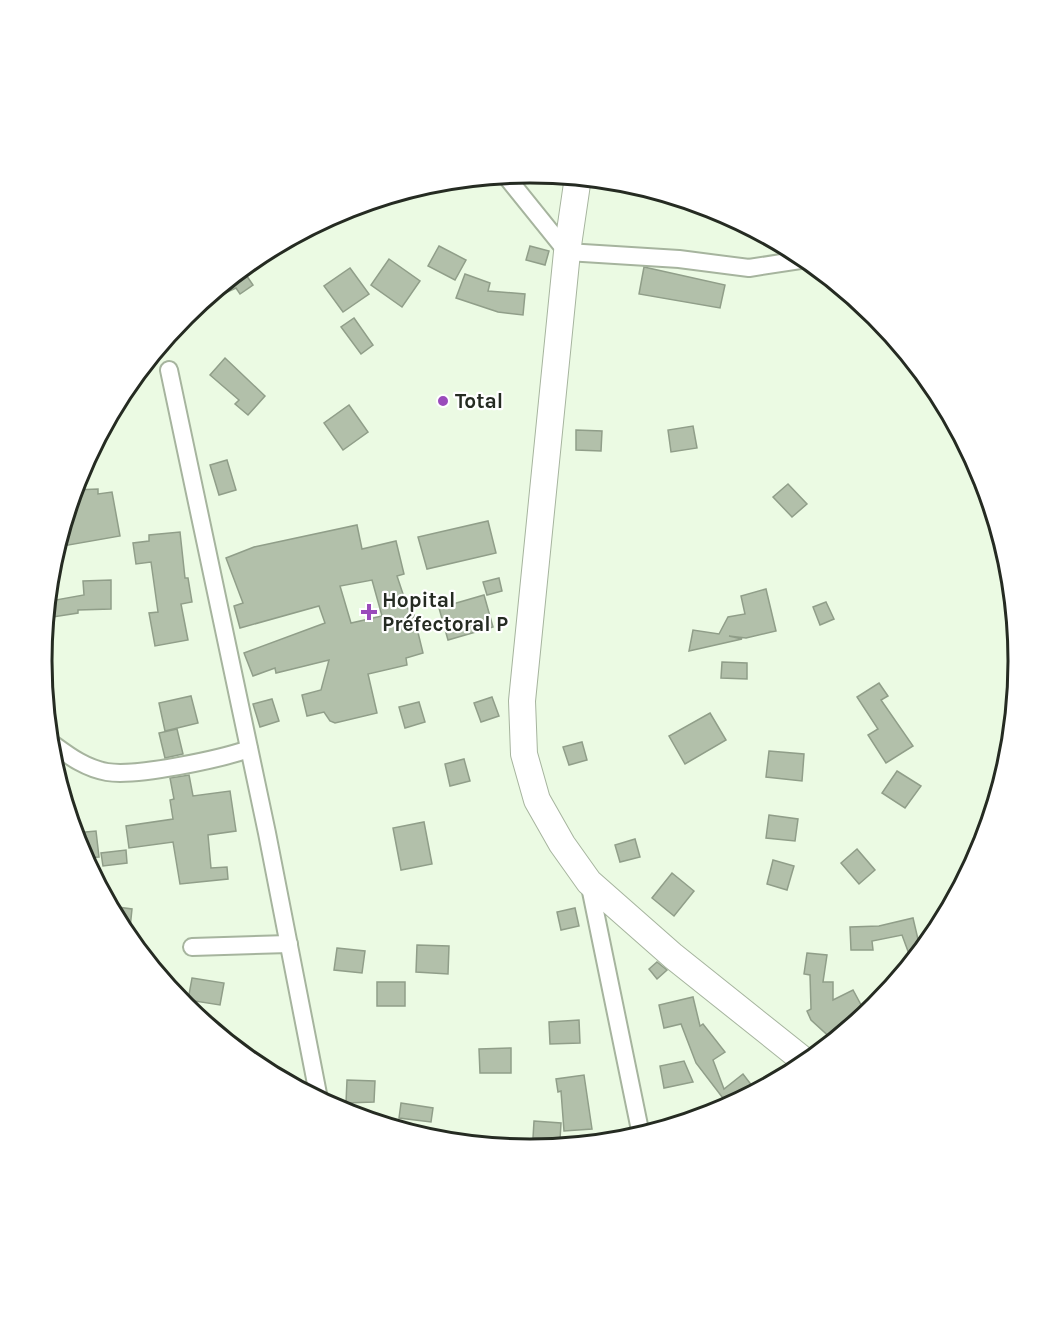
<svg xmlns="http://www.w3.org/2000/svg" width="1061" height="1322" viewBox="0 0 1061 1322" font-family="Karla,sans-serif">
  <style>
    .building { fill: #b2c0aa; stroke: #909e89; stroke-width: 1.5; fill-rule: evenodd }
    .lines { fill: none; stroke-linecap: round; stroke-linejoin: round }
    .street-casing { stroke: #a6b49e; stroke-width: 20 }
    .primary-casing { stroke: #a6b49e; stroke-width: 28 }
    .street { stroke: #fff; stroke-width: 16 }
    .primary { stroke: #fff; stroke-width: 26 }
    .poi-dot { fill: #9a4bbb; stroke: #fff; stroke-width: 2 }
    .labels { text-anchor: middle; stroke-width: 4.5; stroke-linejoin: round; paint-order: stroke }
    .poi-label { font-size: 21px; font-weight: bold; fill: #252b22; stroke: #fff; text-anchor: start }
    .rim { fill: none; stroke: #252b22; stroke-width: 3 }
  </style>
  <rect width="100%" height="100%" fill="#ebfae3"/>
  <!-- building -->
  <g class="building">
    <polygon points="439,246 466,260 455,280 428,266"/>
    <polygon points="530,246 549,251 545,265 526,260"/>
    <polygon points="389,259 420,281 402,307 371,285"/>
    <polygon points="644,267 725,285 720,308 639,294"/>
    <polygon points="350,268 369,294 343,312 324,286"/>
    <polygon points="242,269 253,285 240,294 236,288 212,299 210,295"/>
    <polygon points="465,274 490,283 488,291 525,294 523,315 498,312 456,298"/>
    <polygon points="354,318 373,345 361,354 341,327"/>
    <polygon points="225,358 265,396 248,415 235,404 239,400 210,375"/>
    <polygon points="349,405 368,432 343,450 324,423"/>
    <polygon points="693,426 697,448 671,452 668,430"/>
    <polygon points="576,430 602,431 601,451 576,450"/>
    <polygon points="227,460 236,490 219,495 210,465"/>
    <polygon points="788,484 807,504 792,517 773,497"/>
    <polygon points="98,489 98,494 112,492 120,536 63,546 61,534 74,490"/>
    <polygon points="488,521 496,553 427,569 418,537"/>
    <path d="M357,525L362,549L396,541L404,574L397,576L408,609L412,608L423,653L406,658L407,665L368,674L377,713L335,723L330,721L324,712L307,716L302,695L321,690L329,660L276,673L275,668L253,676L244,653L325,623L319,606L240,628L234,606L243,603L226,558L254,547ZM372,580L382,616L351,623L340,586Z"/>
    <polygon points="180,532 185,578 188,578 192,602 181,604 188,640 155,646 149,613 158,612 151,562 136,564 133,543 149,541 149,535"/>
    <polygon points="499,578 502,591 487,595 483,582"/>
    <polygon points="111,580 111,609 78,610 78,613 53,617 50,601 84,595 83,581"/>
    <polygon points="766,589 776,631 746,638 729,636 742,639 689,651 693,630 719,634 728,617 745,614 741,596"/>
    <polygon points="484,595 493,627 448,640 439,608"/>
    <polygon points="826,602 834,619 820,625 813,607"/>
    <polygon points="722,662 747,663 747,679 721,678"/>
    <polygon points="879,683 888,696 881,700 913,746 886,763 868,735 878,729 857,697"/>
    <polygon points="191,696 198,723 165,731 159,703"/>
    <polygon points="492,697 499,716 481,722 474,703"/>
    <polygon points="272,699 279,721 260,727 253,704"/>
    <polygon points="419,702 425,722 405,728 399,707"/>
    <polygon points="710,713 726,740 685,764 669,736"/>
    <polygon points="177,729 183,754 165,758 159,733"/>
    <polygon points="582,742 587,760 569,765 563,747"/>
    <polygon points="769,751 804,754 802,781 766,777"/>
    <polygon points="464,759 470,781 450,786 445,764"/>
    <polygon points="897,771 921,786 905,808 882,793"/>
    <polygon points="189,775 193,796 230,791 236,831 208,835 211,868 227,867 228,879 180,884 173,842 129,848 126,826 173,819 170,800 174,799 170,778"/>
    <polygon points="769,815 798,819 795,841 766,838"/>
    <polygon points="424,822 432,864 401,870 393,828"/>
    <polygon points="96,831 99,857 85,858 75,833"/>
    <polygon points="635,839 640,857 620,862 615,845"/>
    <polygon points="857,849 875,870 859,884 841,863"/>
    <polygon points="126,850 127,863 103,866 101,853"/>
    <polygon points="773,860 794,866 787,890 767,884"/>
    <polygon points="672,873 694,891 674,916 652,898"/>
    <polygon points="110,906 132,909 129,938 124,932"/>
    <polygon points="575,908 579,926 561,930 557,912"/>
    <polygon points="913,918 921,952 912,962 902,935 872,941 873,950 851,950 850,927 879,926"/>
    <polygon points="417,945 449,946 448,974 416,972"/>
    <polygon points="337,948 365,951 362,973 334,970"/>
    <polygon points="807,953 827,955 823,982 833,982 833,1000 853,990 866,1014 834,1041 811,1020 807,1011 811,1009 810,975 804,974"/>
    <polygon points="657,962 667,970 657,979 649,969"/>
    <polygon points="192,978 224,983 220,1005 188,1000"/>
    <rect x="377" y="982" width="28" height="24"/>
    <polygon points="693,997 700,1026 703,1024 725,1052 713,1060 724,1089 743,1074 756,1091 729,1106 696,1063 681,1024 664,1028 659,1005"/>
    <polygon points="579,1020 580,1043 550,1044 549,1022"/>
    <polygon points="511,1048 511,1073 480,1073 479,1049"/>
    <polygon points="684,1061 693,1082 664,1088 660,1066"/>
    <polygon points="584,1075 592,1129 564,1131 561,1091 558,1092 556,1079"/>
    <polygon points="347,1080 375,1081 374,1102 346,1103"/>
    <polygon points="401,1103 433,1108 431,1122 399,1118"/>
    <polygon points="534,1121 561,1123 560,1140 533,1138"/>
  </g>
  <g class="lines">
    <!-- street casing -->
    <g class="street-casing">
      <g id="street">
        <polyline points="505,175 567,252 679,259 749,268 807,259"/>
        <polyline points="169,370 267,833 319,1099"/>
        <path d="M50,742C68,755 84,768 107,772C137,777 220,759 249,749"/>
        <polyline points="589,882 641,1135"/>
        <polyline points="192,947 289,944"/>
      </g>
    </g>
    <!-- primary casing -->
    <g class="primary-casing">
      <polyline id="primary" points="578,177 567,252 522,701 524,754 537,800 562,844 589,882 673,956 807,1063"/>
    </g>
    <!-- street -->
    <use href="#street" class="street"/>
    <!-- primary -->
    <use href="#primary" class="primary"/>
  </g>
  <!-- markers -->
  <g class="poi-dot">
    <circle cx="443" cy="401" r="6"/>
    <path d="M366 603h6v6h6v6h-6v6h-6v-6h-6v-6h6z"/>
  </g>
  <g class="labels">
    <!-- poi labels -->
    <g class="poi-label">
      <text x="455" y="408">Total</text>
      <text x="382" y="607">Hopital<tspan x="382" dy="24">Préfectoral P</tspan></text>
    </g>
  </g>
  <!-- crop -->
  <path d="M0 0H1061V1322H0ZM52 661a478 478 0 1 1 956 0a478 478 0 1 1-956 0Z" fill="#fff" fill-rule="evenodd"/>
  <path class="rim" d="M52 661a478 478 0 1 1 956 0a478 478 0 1 1-956 0Z"/>
</svg>
